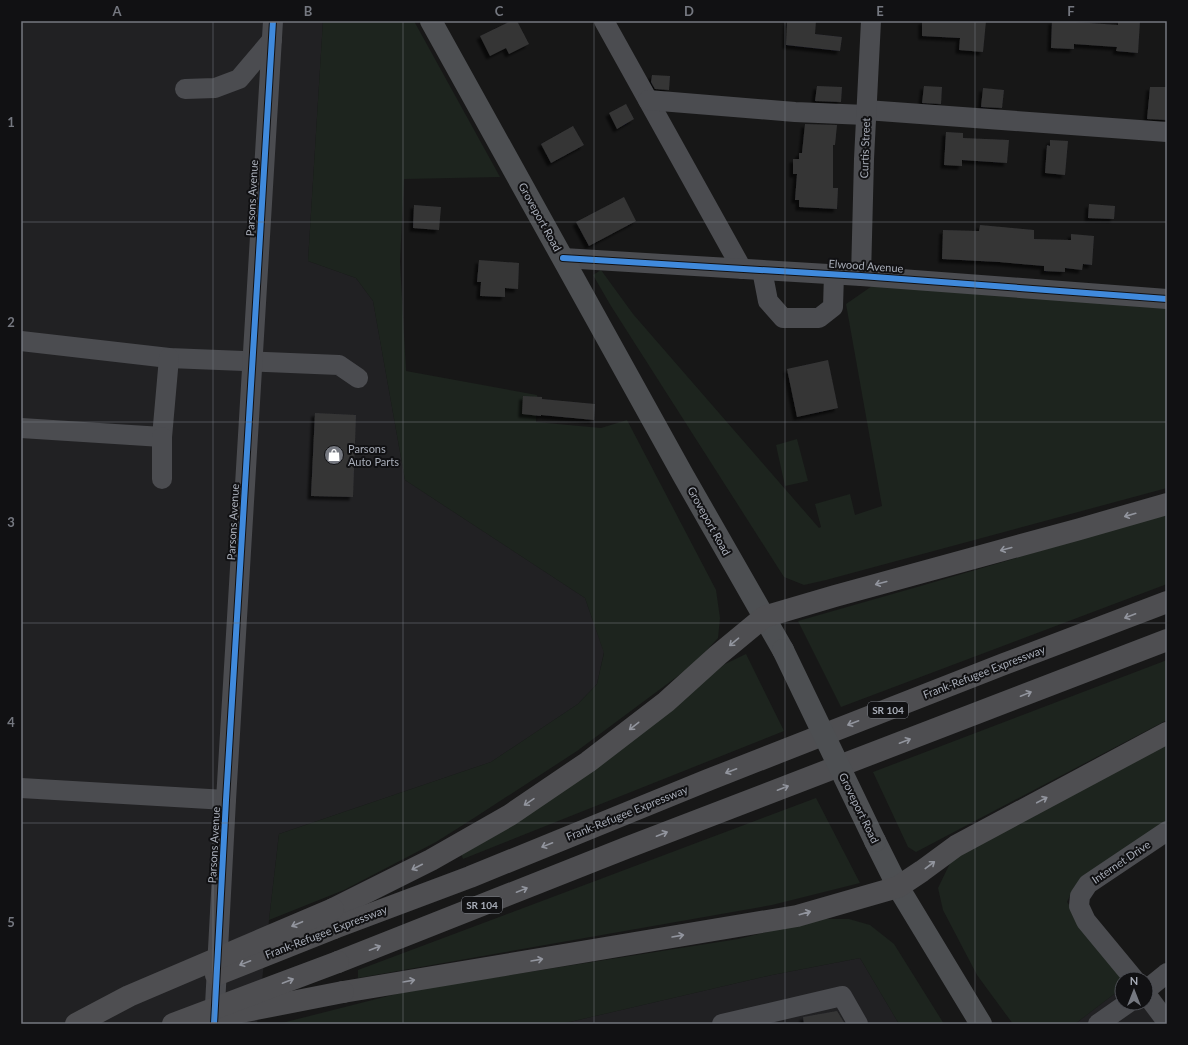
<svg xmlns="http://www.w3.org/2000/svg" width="1188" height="1045" viewBox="0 0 1188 1045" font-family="Lato,sans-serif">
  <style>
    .built { fill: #212123 }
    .green { fill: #1d241e }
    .building { fill: #353536; filter: url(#shadow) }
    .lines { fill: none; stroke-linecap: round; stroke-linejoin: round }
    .minor { stroke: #4b4c50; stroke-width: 20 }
    .major { stroke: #4d4f52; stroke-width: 22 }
    .highway { stroke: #4e4e51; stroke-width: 22 }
    .major-bridge { stroke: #4d4f52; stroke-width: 22 }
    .highway-bridge { stroke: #4e4e51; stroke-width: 22 }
    .cycleway-casing { stroke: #111113; stroke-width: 8 }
    .cycleway { stroke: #408adc; stroke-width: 6 }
    .oneway { stroke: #92959e }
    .grid { fill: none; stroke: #757880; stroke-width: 1; stroke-opacity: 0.55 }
    .labels { text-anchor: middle; stroke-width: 4; stroke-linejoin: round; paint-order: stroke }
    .shield { fill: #111113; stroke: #7b7e86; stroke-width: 1 }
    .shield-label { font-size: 10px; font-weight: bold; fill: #a8adb8 }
    .street-label { font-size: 11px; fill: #a8adb8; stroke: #111113 }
    .poi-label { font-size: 11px; fill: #a8adb8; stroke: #111113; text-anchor: start }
    .neatline { fill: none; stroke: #757880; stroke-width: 1.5 }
    .grid-label { font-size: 13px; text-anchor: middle; font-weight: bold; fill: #757880 }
  </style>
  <defs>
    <filter id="shadow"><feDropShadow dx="-3.5" dy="3.5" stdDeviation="1" flood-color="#0009"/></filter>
  </defs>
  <rect width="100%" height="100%" fill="#171717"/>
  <!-- built -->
  <g class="built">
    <polygon points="21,21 323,21 308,261 356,278 373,301 405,480 585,598 604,652 597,684 578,704 491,762 279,834 257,1024 21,1024"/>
    <polygon points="860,958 899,1024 561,1024 772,975"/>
    <polygon points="1122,988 1122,1003 1141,1003 1157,1024 1075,1024"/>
  </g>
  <!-- green -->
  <g class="green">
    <polygon points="323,21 414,21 500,177 404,179 400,262 406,371 537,395 536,422 601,428 627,420 716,590 720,618 718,638 694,664 577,751 474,818 436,842 344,890 269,920 279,834 491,762 578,704 597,684 604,653 585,598 405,480 373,301 356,278 308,261"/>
    <polygon points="601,270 633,314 819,528 821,527 815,504 850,494 855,515 882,506 846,304 875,284 1167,304 1167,488 826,580 804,585 784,577 611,306 593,275"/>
    <polygon points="797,439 808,481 785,486 776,445"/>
    <polygon points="1167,514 1167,584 841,707 798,621 924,585"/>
    <polygon points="746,654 784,731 463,859 460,851 621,748 725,664"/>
    <polygon points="1167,660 1167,720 916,852 908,847 873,772"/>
    <polygon points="1167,744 1167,825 1074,887 1067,902 1124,979 1122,979 1122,988 1075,1024 1013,1024 977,975 943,910 938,888 954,855"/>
    <polygon points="816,798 860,883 772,905 358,978 358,970"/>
    <polygon points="820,919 849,919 870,925 894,944 944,1024 899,1024 860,958 772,975 561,1024 278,1024 408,991 738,939"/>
  </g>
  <!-- building -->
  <g class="building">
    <polygon points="511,21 517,21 529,44 509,54 506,48 490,56 480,36"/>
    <polygon points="787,21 816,21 815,34 842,37 840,51 786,45"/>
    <polygon points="922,21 986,21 983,52 959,50 960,38 922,36"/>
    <polygon points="1052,21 1075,21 1075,22 1118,25 1118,21 1140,21 1138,53 1116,51 1117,47 1074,44 1074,49 1051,48"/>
    <polygon points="652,75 670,76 669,90 655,89 651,82"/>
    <polygon points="817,86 842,87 841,102 815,101"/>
    <polygon points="924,86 942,87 941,104 922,103"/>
    <polygon points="1150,87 1167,87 1167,120 1147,119"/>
    <polygon points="983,88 1004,90 1002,108 981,107"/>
    <polygon points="626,104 634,119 617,129 609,113"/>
    <polygon points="805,124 837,125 835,145 833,145 833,188 838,188 837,209 799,207 799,200 795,200 797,174 793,174 793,159 799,159 799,153 802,153"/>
    <polygon points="573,126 584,145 551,163 541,144"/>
    <polygon points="946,132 963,133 963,138 1009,140 1007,163 962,160 962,166 944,165"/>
    <polygon points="1050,140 1068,141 1065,175 1045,173 1047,145 1050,146"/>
    <polygon points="624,197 636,221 589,246 576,222"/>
    <polygon points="1089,204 1115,206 1114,219 1088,218"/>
    <polygon points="414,205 441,207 439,230 413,228"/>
    <polygon points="980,225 1034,230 1034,239 1071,240 1071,234 1094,236 1092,265 1083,264 1082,270 1065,268 1065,272 1044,271 1044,266 999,262 942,259 943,230 979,231"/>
    <polygon points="479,260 519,263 518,289 505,288 505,297 480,296 481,282 477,282"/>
    <polygon points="828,360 838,408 797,417 787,369"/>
    <polygon points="523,396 542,397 542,399 595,404 594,420 541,415 541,416 522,414"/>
    <polygon points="315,413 356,415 353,497 311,496"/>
    <polygon points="837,1011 845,1024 804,1024 803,1017"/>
  </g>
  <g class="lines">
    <!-- minor -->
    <g class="minor">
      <polyline points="604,21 742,269"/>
      <polyline points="185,89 215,88 239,79 272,40"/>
      <polyline points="648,100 795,112 866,115"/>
      <polyline points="866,110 1167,132"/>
      <polyline points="563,258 861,276 1167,299"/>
      <polyline points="762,270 768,301 783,318 819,318 833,307 834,274"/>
      <polyline points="861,276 864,159 871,21"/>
      <polyline points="21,341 169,358 339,365 358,378"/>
      <polyline points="21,428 162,437 169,358"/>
      <polyline points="162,437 162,479"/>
      <polyline points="21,788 226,800"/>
      <polyline points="1134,979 1086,921 1079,906 1080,896 1088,884 1167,831"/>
      <polyline points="1146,990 1167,973"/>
      <polyline points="1146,994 1167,1022"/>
      <polyline points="214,1024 226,800 273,21"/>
      <polyline points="722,1024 842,996 858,1024"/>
      <polyline points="1098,1024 1128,1003"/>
    </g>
    <!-- major -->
    <g class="major">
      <polyline points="431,21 683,475 783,650"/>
      <polyline points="875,841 898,887 981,1024"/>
    </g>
    <!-- highway -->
    <g class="highway">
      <polyline points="333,909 431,860 510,815 588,762 666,702 718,655 764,617 835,596 1080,529 1167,504"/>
      <polyline points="334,928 470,877 708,780 1004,664 1167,602"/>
      <polyline points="338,962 626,848 1167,640"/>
      <polyline points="343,992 797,916 898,887 922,871 956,846 1167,733"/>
    </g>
    <!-- major-bridge -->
    <polyline class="major-bridge" points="783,650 875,841"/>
    <!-- highway-bridge -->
    <g class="highway-bridge">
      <polyline points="216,975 334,928"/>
      <polyline points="225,1015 343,992"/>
      <polyline points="76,1024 129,996 333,909"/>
      <polyline points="173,1024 338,962"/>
    </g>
    <!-- cycleway casing -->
    <g class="cycleway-casing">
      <g id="cycleway">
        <polyline points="563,258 861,276 1167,299"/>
        <polyline points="214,1024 226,800 273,21"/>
      </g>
    </g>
    <!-- cycleway -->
    <use href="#cycleway" class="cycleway"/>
  </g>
  <!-- one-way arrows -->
  <defs><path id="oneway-shaft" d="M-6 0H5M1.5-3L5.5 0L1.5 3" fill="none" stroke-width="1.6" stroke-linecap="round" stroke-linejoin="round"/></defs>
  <g class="oneway">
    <use href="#oneway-shaft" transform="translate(1130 515) rotate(164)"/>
    <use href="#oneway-shaft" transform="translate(1006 549) rotate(165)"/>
    <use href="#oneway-shaft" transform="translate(881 583) rotate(165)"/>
    <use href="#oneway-shaft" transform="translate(1130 616) rotate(159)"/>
    <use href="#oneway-shaft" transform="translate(734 642) rotate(140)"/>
    <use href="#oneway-shaft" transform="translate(1026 694) rotate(-22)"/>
    <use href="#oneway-shaft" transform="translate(853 723) rotate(159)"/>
    <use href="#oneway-shaft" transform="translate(634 726) rotate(142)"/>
    <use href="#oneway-shaft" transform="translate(905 741) rotate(-21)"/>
    <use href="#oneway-shaft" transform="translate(731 771) rotate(159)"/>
    <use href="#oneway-shaft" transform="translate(783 788) rotate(-21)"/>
    <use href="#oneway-shaft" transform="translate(1042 800) rotate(-28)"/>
    <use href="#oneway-shaft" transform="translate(529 802) rotate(146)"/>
    <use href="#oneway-shaft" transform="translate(662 834) rotate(-21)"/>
    <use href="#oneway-shaft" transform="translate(547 845) rotate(158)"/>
    <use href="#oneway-shaft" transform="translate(930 865) rotate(-37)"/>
    <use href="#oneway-shaft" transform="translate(417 867) rotate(153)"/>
    <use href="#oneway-shaft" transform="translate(522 890) rotate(-22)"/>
    <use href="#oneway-shaft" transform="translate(805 913) rotate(-16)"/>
    <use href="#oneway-shaft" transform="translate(297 924) rotate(157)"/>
    <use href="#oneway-shaft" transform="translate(678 936) rotate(-10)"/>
    <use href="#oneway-shaft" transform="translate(375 948) rotate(-21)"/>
    <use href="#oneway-shaft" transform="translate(537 960) rotate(-10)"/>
    <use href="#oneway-shaft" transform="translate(245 963) rotate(158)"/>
    <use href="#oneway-shaft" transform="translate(288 981) rotate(-21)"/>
    <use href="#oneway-shaft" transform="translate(409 981) rotate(-10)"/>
  </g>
  <!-- grid -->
  <path class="grid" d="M213,21V1024M403,21V1024M594,21V1024M785,21V1024M975,21V1024M21,222H1167M21,422H1167M21,623H1167M21,823H1167"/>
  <!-- icons -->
  <defs>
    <g id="shop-disc" transform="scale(1)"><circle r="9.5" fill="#757880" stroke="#111113"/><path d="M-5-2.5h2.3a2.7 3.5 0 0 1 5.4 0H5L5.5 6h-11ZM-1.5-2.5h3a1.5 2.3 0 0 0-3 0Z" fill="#fff"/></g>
  </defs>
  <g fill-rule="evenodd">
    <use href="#shop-disc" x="334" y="455"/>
  </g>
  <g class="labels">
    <!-- shield labels -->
    <g class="shield">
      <rect x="868" y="702" width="40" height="16" rx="3"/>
      <rect x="462" y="897" width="40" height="16" rx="3"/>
    </g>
    <g class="shield-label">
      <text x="888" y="714">SR 104</text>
      <text x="482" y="909">SR 104</text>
    </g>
    <!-- street labels -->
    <g class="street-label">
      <text transform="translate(865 148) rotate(-88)" y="4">Curtis Street</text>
      <text transform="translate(252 198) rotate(-87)" y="4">Parsons Avenue</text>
      <text transform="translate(540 217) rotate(61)" y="4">Groveport Road</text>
      <text transform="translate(866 266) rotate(4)" y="4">Elwood Avenue</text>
      <text transform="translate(709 521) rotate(61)" y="4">Groveport Road</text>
      <text transform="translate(233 522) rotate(-87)" y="4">Parsons Avenue</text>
      <text transform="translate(984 672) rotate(-21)" y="4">Frank-Refugee Expressway</text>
      <text transform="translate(859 808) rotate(64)" y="4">Groveport Road</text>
      <text transform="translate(627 813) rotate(-22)" y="4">Frank-Refugee Expressway</text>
      <text transform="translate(214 845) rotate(-87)" y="4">Parsons Avenue</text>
      <text transform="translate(1121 862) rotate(-34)" y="4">Internet Drive</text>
      <text transform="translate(326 932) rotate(-21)" y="4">Frank-Refugee Expressway</text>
    </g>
    <!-- poi labels -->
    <g class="poi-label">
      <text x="348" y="453">Parsons<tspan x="348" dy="13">Auto Parts</tspan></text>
    </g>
  </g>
  <!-- border -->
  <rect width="1188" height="1045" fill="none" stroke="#111113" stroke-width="44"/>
  <!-- north arrow -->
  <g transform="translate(1134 991)"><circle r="19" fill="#111113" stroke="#4d4f55"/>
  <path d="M0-3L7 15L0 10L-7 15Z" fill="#757880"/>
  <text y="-6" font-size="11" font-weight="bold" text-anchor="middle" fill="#a8adb8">N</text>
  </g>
  <rect x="22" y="22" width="1144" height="1001" class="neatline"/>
  <g class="grid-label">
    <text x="117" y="16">A</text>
    <text x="308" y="16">B</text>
    <text x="499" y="16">C</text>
    <text x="689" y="16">D</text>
    <text x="880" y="16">E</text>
    <text x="1071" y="16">F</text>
    <text x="11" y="127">1</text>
    <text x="11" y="327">2</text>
    <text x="11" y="527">3</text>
    <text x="11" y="727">4</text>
    <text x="11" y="927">5</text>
  </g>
</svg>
